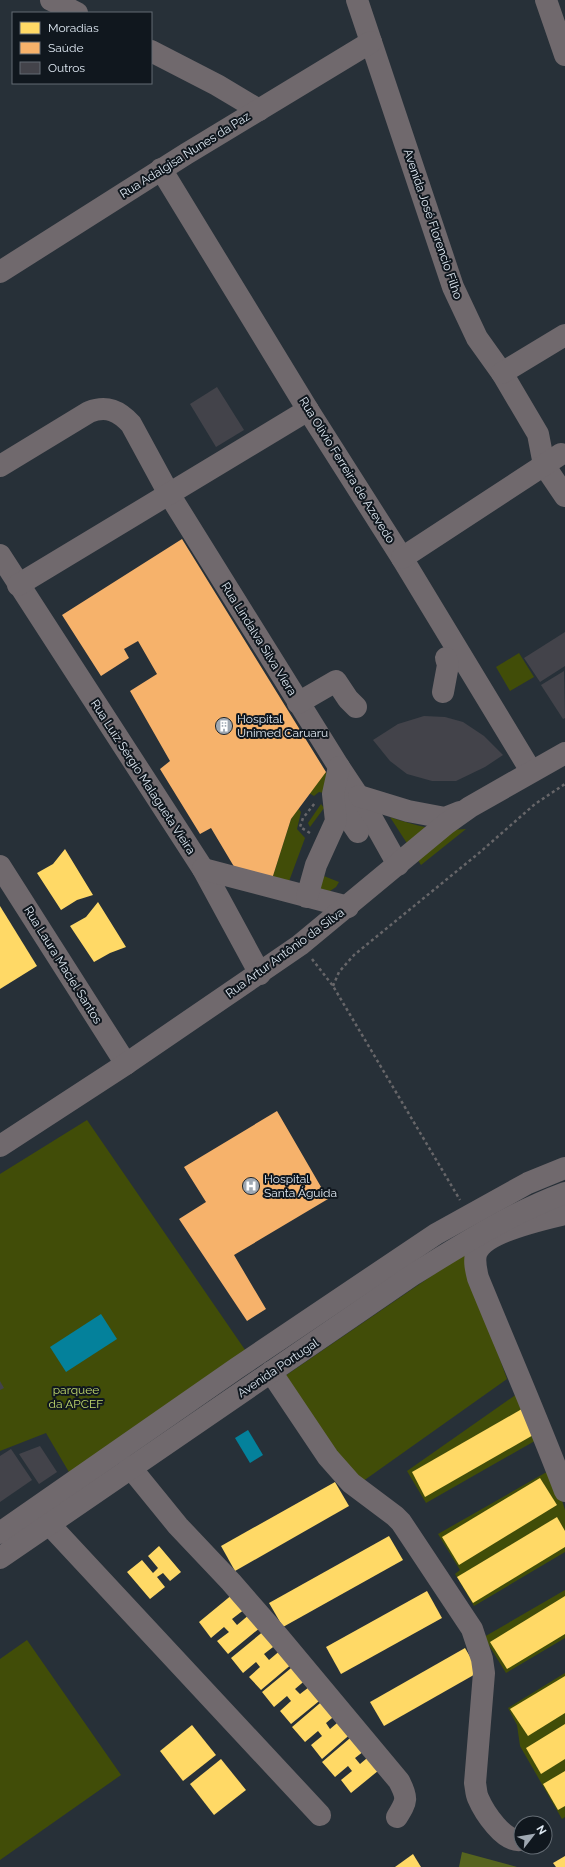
<svg xmlns="http://www.w3.org/2000/svg" width="565" height="1867" viewBox="0 0 565 1867" font-family="Raleway,sans-serif">
  <style>
    .green { fill: #414d08 }
    .forest { fill: #56641f }
    .water { fill: #04819b }
    .homes { fill: #ffd966 }
    .health { fill: #f6b26b }
    .building { fill: #43434a }
    .lines { fill: none; stroke-linecap: round; stroke-linejoin: round }
    .path { stroke: #676669; stroke-width: 2.5; stroke-dasharray: 3 3; stroke-linecap: butt }
    .minor { stroke: #70696d; stroke-width: 22 }
    .labels { text-anchor: middle; stroke-width: 4; stroke-linejoin: round; paint-order: stroke }
    .street-label { font-size: 12px; fill: #dfe9f3; stroke: #10171e }
    .poi-label { font-size: 12px; fill: #dfe9f3; stroke: #10171e; text-anchor: start }
    .park-label { font-size: 12px; fill: #c2da6f; stroke: #10171e }
  </style>
  <rect width="100%" height="100%" fill="#273038"/>
  <!-- green -->
  <g class="green">
    <polygon points="519,653 534,677 510,691 496,667"/>
    <polygon points="326,772 339,789 333,795 319,792 314,796 309,793"/>
    <polygon points="321,804 324,808 310,827 308,823"/>
    <polygon points="298,808 301,812 297,829 305,838 288,884 272,879 291,819"/>
    <path d="M390,817C416,826 439,832 466,829L421,865Z"/>
    <polygon points="306,869 339,882 336,887 330,891 312,887"/>
    <polygon points="87,1120 252,1360 73,1479 46,1433 0,1451 0,1174"/>
    <polygon points="468,1251 467,1267 507,1379 359,1484 285,1376"/>
    <polygon points="524,1389 540,1438 426,1503 407,1471"/>
    <polygon points="552,1469 565,1510 565,1552 474,1606 455,1574 460,1570 438,1534"/>
    <polygon points="565,1590 565,1638 506,1673 484,1637"/>
    <polygon points="27,1640 121,1775 0,1860 0,1659"/>
    <polygon points="565,1673 565,1817 562,1819 520,1746 517,1725 508,1708"/>
  </g>
  <!-- forest -->
  <polygon class="forest" points="462,1852 517,1867 459,1867"/>
  <!-- water -->
  <g class="water">
    <polygon points="101,1314 117,1339 66,1372 50,1347"/>
    <polygon points="248,1430 263,1455 250,1463 235,1438"/>
  </g>
  <!-- homes -->
  <g class="homes">
    <polygon points="65,849 93,895 77,900 61,910 37,873 53,864"/>
    <polygon points="98,902 126,947 110,953 94,962 70,926 86,917"/>
    <polygon points="0,906 37,966 0,989"/>
    <polygon points="527,1406 542,1430 425,1497 412,1472"/>
    <polygon points="540,1478 557,1505 459,1565 442,1537"/>
    <polygon points="335,1482 349,1506 235,1571 221,1546"/>
    <polygon points="557,1517 565,1531 565,1547 473,1603 457,1577"/>
    <polygon points="389,1536 403,1560 283,1627 269,1603"/>
    <polygon points="159,1546 181,1572 170,1581 163,1573 157,1577 165,1587 150,1599 127,1572 142,1560 153,1573 158,1568 148,1556"/>
    <polygon points="427,1591 442,1618 341,1674 326,1647"/>
    <polygon points="233,1594 245,1609 232,1619 237,1625 250,1614 261,1627 228,1654 217,1641 229,1632 224,1627 211,1638 199,1622"/>
    <polygon points="565,1596 565,1634 507,1669 490,1642"/>
    <polygon points="265,1630 277,1644 264,1654 269,1660 282,1649 293,1663 261,1690 249,1677 260,1667 256,1662 243,1673 231,1658"/>
    <polygon points="465,1648 479,1672 384,1726 370,1702"/>
    <polygon points="296,1664 308,1678 295,1689 300,1694 313,1684 324,1697 291,1724 280,1711 291,1701 287,1696 274,1707 262,1692"/>
    <polygon points="565,1676 565,1713 528,1736 510,1709"/>
    <polygon points="326,1698 338,1713 326,1723 330,1729 343,1718 354,1731 322,1759 311,1745 322,1736 318,1731 305,1742 292,1727"/>
    <polygon points="565,1724 565,1759 541,1774 526,1748"/>
    <polygon points="192,1725 216,1755 183,1781 160,1751"/>
    <polygon points="356,1733 368,1748 355,1758 360,1764 373,1753 384,1766 351,1793 341,1780 352,1771 348,1766 335,1777 322,1762"/>
    <polygon points="221,1759 246,1790 214,1815 190,1784"/>
    <polygon points="565,1771 565,1806 558,1810 543,1784"/>
    <polygon points="413,1854 421,1867 395,1867"/>
    <polygon points="565,1856 565,1867 556,1867 553,1863"/>
  </g>
  <!-- health -->
  <g class="health">
    <polygon points="182,539 326,772 291,819 272,879 239,875 211,828 200,834 160,769 170,761 130,691 157,674 138,641 124,649 129,658 101,676 62,615"/>
    <polygon points="277,1111 328,1199 234,1255 266,1309 247,1321 179,1219 206,1202 184,1167"/>
  </g>
  <!-- building -->
  <g class="building">
    <polygon points="217,387 244,430 216,447 190,404"/>
    <polygon points="565,632 565,666 540,682 524,658"/>
    <polygon points="564,671 565,718 563,719 541,685"/>
    <polygon points="424,716 445,717 463,722 484,736 503,755 485,767 456,781 432,781 407,774 390,761 373,740 398,724"/>
    <polygon points="0,1381 4,1388 0,1390"/>
    <polygon points="40,1446 57,1472 39,1484 19,1454"/>
    <polygon points="11,1449 32,1480 0,1502 0,1456"/>
  </g>
  <g class="lines">
    <!-- path -->
    <g class="path">
      <polyline points="310,833 300,827 303,818 315,803"/>
      <polyline points="312,959 333,986 460,1200"/>
      <polyline points="333,986 339,972 354,955 479,853 535,804 565,784"/>
    </g>
    <!-- minor -->
    <g class="minor">
      <polyline points="51,0 77,13"/>
      <polyline points="357,0 453,287 477,338 502,373 538,434 544,465 565,496"/>
      <polyline points="546,0 565,55"/>
      <polyline points="151,51 217,85 259,110"/>
      <polyline points="161,169 308,410 402,558 531,771"/>
      <polyline points="0,272 186,154 371,42"/>
      <polyline points="502,373 565,335"/>
      <path d="M0,466L89,412C107,405 119,411 131,424L169,494L339,767L365,806L398,865"/>
      <polyline points="0,555 203,869 260,974"/>
      <polyline points="402,558 561,454"/>
      <polyline points="18,585 308,410"/>
      <polyline points="443,692 448,665 446,658"/>
      <polyline points="298,703 336,681 348,699 356,707"/>
      <polyline points="359,796 408,811 445,818 460,812"/>
      <polyline points="335,798 358,832"/>
      <polyline points="0,866 126,1064"/>
      <polyline points="203,869 348,907"/>
      <polyline points="307,897 316,865 336,821 333,794 339,767"/>
      <polyline points="0,1146 126,1064 300,945 446,824 470,807 565,753"/>
      <path d="M565,1214C544,1219 483,1232 476,1254C474,1262 476,1270 478,1278C507,1349 538,1420 565,1491"/>
      <path d="M271,1372L328,1457L351,1483L395,1516L401,1522L472,1629L482,1659L484,1673L475,1783C476,1788 476,1794 478,1798C484,1812 504,1843 521,1840"/>
      <path d="M130,1467L178,1526L231,1582L278,1636L399,1781C408,1798 407,1801 397,1817"/>
      <polyline points="48,1523 320,1815"/>
      <polyline points="0,1533 237,1368 436,1234 528,1183 565,1168"/>
      <path d="M0,1558L414,1274C463,1244 511,1213 565,1193"/>
    </g>
  </g>
  <!-- icons -->
  <defs>
    <g id="building-disc" transform="scale(0.9)"><circle r="9.5" fill="#9fa8b2" stroke="#10171e"/><path d="M-4-6H4V6H1V3H-1V6H-4ZM-2.5-4.3h1.7v1.8h-1.7ZM.8-4.3h1.7v1.8H.8ZM-2.5-1h1.7V.8h-1.7ZM.8-1h1.7V.8H.8Z" fill="#fff"/></g>
    <g id="hospital-disc" transform="scale(0.9)"><circle r="9.5" fill="#9fa8b2" stroke="#10171e"/><path d="M-5-5h3v3.5h4V-5h3V5h-3V1.5h-4V5h-3Z" fill="#fff"/></g>
  </defs>
  <g fill-rule="evenodd">
    <use href="#building-disc" x="224" y="726"/>
    <use href="#hospital-disc" x="251" y="1186"/>
  </g>
  <g class="labels">
    <!-- street labels -->
    <g class="street-label">
      <text transform="translate(185 155) rotate(-32)" y="4">Rua Adalgisa Nunes da Paz</text>
      <text transform="translate(433 224) rotate(71)" y="4">Avenida José Florencio Filho</text>
      <text transform="translate(347 470) rotate(58)" y="4">Rua Olivio Ferreira de Azevedo</text>
      <text transform="translate(259 639) rotate(58)" y="4">Rua Lindalva Silva Viera</text>
      <text transform="translate(143 777) rotate(57)" y="4">Rua Luiz Sérgio Malagueta Vieira</text>
      <text transform="translate(285 953) rotate(-36)" y="4">Rua Artur Antônio da Silva</text>
      <text transform="translate(63 965) rotate(58)" y="4">Rua Laura Maciel Santos</text>
      <text transform="translate(278 1368) rotate(-34)" y="4">Avenida Portugal</text>
    </g>
    <!-- poi labels -->
    <g class="poi-label">
      <text x="237" y="723">Hospital<tspan x="237" dy="14">Unimed Caruaru</tspan></text>
      <text x="264" y="1183">Hospital<tspan x="264" dy="14">Santa Águida</tspan></text>
    </g>
    <!-- park labels -->
    <g class="park-label">
      <text x="76" y="1394">parquee<tspan x="76" dy="14">da APCEF</tspan></text>
    </g>
  </g>
  <!-- legend -->
  <rect x="12" y="12" width="140" height="72" fill="#10171e" stroke="#636b73"/>
  <rect x="20" y="22" width="20" height="12" fill="#ffd966" stroke="#636b73"/>
  <text x="48" y="32" font-size="12" fill="#dfe9f3">Moradias</text>
  <rect x="20" y="42" width="20" height="12" fill="#f6b26b" stroke="#636b73"/>
  <text x="48" y="52" font-size="12" fill="#dfe9f3">Saúde</text>
  <rect x="20" y="62" width="20" height="12" fill="#43434a" stroke="#636b73"/>
  <text x="48" y="72" font-size="12" fill="#dfe9f3">Outros</text>
  <!-- north arrow -->
  <g transform="translate(533 1835) rotate(59)"><circle r="19" fill="#10171e" stroke="#636b73"/>
  <path d="M0-3L7 15L0 10L-7 15Z" fill="#9fa8b2"/>
  <text y="-6" font-size="11" font-weight="bold" text-anchor="middle" fill="#dfe9f3">N</text>
  </g>
</svg>
